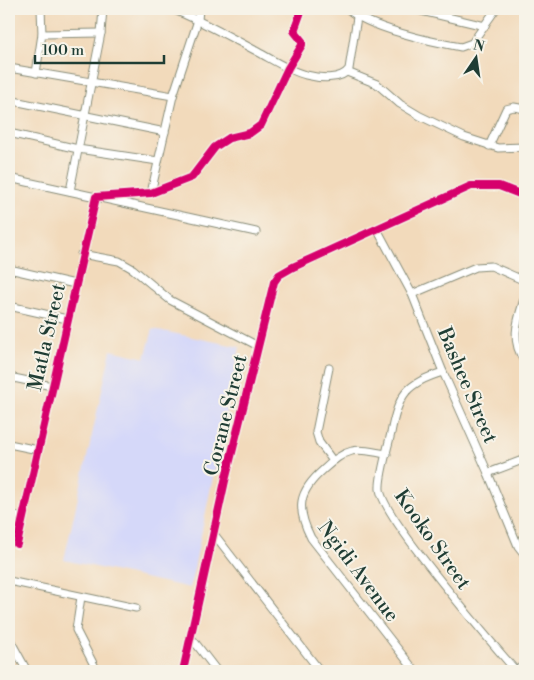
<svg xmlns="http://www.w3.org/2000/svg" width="534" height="680" viewBox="0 0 534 680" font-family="'Libre Bodoni',serif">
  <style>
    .built { fill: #d5d8f9 }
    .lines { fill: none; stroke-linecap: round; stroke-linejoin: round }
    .street-casing { stroke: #888c78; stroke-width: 9 }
    .street { stroke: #fff; stroke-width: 7 }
    .cycleway-casing { stroke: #f7f3e8; stroke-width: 11 }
    .cycleway { stroke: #d6006c; stroke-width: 8 }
    .labels { text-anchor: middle; stroke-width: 4; stroke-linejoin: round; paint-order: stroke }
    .street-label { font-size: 20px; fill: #1f3d34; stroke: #f7f3e8 }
  </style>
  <rect width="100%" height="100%" fill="#f7f3e8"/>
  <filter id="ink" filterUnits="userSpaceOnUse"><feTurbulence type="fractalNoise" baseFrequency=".02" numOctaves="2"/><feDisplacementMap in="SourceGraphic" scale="10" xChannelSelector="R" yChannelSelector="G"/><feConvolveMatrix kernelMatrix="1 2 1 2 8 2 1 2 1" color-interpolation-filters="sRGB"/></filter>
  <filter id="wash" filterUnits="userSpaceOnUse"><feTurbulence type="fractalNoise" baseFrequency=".0096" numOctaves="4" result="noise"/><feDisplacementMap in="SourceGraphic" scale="20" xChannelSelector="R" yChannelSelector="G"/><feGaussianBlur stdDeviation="1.12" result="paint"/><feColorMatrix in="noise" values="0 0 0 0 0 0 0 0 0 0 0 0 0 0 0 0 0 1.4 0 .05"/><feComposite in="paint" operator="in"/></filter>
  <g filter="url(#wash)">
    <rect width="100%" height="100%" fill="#f2dabb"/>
    <!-- built -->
    <polygon class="built" points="153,329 240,347 190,588 64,560 111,350 145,358"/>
  </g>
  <g filter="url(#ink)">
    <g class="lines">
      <!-- street casing -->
      <g class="street-casing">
        <g id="street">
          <path d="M172,9C202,21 230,37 258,52C273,60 289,71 306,75C318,78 341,81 349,69L357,17"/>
          <path d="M348,9C368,28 433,42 461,47L472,43L496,9"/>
          <polyline points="413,9 485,26"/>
          <polyline points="42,34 101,33"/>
          <polyline points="9,68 173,96"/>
          <polyline points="347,72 377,84 400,104 420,116 464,137 498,148 525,147"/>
          <polyline points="36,73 42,34 41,9"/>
          <polyline points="9,100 165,132"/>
          <polyline points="9,133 78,149 158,161"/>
          <polyline points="489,146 506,109 514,107 525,109"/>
          <polyline points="9,178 256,232"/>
          <polyline points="70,191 101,33 103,9"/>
          <polyline points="151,193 173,96 198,20 199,9"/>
          <polyline points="377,229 412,294 443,372 488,473 518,546 525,555"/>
          <polyline points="81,254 119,261 133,269 170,300 258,346"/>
          <polyline points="9,269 75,284"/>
          <polyline points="412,294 476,267 491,266 525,281"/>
          <path d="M525,296C518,319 509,340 525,362"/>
          <polyline points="9,306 67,319"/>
          <polyline points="329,368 316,432 319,442 333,461"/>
          <path d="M443,372C406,383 398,395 391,433C388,447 379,476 380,489C382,517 492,643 516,671"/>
          <polyline points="9,377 52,386"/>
          <polyline points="9,444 38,450"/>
          <path d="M387,454C377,453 362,448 352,451C340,454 332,462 323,470C298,492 296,508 311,538L415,671"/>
          <polyline points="488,473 525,459"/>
          <polyline points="9,515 23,518"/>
          <polyline points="214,534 320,671"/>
          <polyline points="17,544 96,197 151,193 192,177 215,147 229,138 250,133 261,125 288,68 302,45 302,41 294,31 302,9"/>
          <polyline points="9,581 136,608"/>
          <polyline points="81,597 76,630 97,671"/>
          <polyline points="190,636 217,671"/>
          <polyline points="9,638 27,671"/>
          <polyline points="183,671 225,481 274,282 279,275 293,267 471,186 499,186 525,196"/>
          <polyline points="516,671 525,664"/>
        </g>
      </g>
      <!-- street -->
      <use href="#street" class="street"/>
      <!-- cycleway casing -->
      <g class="cycleway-casing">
        <g id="cycleway">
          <polyline points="17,544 96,197 151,193 192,177 215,147 229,138 250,133 261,125 288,68 302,45 302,41 294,31 302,9"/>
          <polyline points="183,671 225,481 274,282 279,275 293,267 471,186 499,186 525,196"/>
        </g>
      </g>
      <!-- cycleway -->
      <use href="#cycleway" class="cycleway"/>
    </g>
  </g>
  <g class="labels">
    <!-- street labels -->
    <g class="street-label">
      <text transform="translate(46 337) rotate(-77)" y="7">Matla Street</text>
      <text transform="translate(468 385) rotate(67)" y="7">Bashee Street</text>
      <text transform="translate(225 415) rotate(-76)" y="7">Corane Street</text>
      <text transform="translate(433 539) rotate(55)" y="7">Kooko Street</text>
      <text transform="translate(359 571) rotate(53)" y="7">Ngidi Avenue</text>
    </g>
  </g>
  <!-- margin -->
  <rect width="534" height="680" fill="none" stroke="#f7f3e8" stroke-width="30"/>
  <!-- north arrow -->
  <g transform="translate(476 58) rotate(13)" stroke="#f7f3e8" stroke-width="4" paint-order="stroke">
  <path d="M0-4L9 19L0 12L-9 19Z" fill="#1f3d34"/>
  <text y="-8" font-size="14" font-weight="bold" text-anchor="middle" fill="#1f3d34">N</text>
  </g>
  <!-- scale -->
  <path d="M35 55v8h129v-8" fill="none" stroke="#1f3d34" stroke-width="2.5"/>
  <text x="42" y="55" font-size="15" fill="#1f3d34" stroke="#f7f3e8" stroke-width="4" paint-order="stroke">100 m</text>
</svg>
